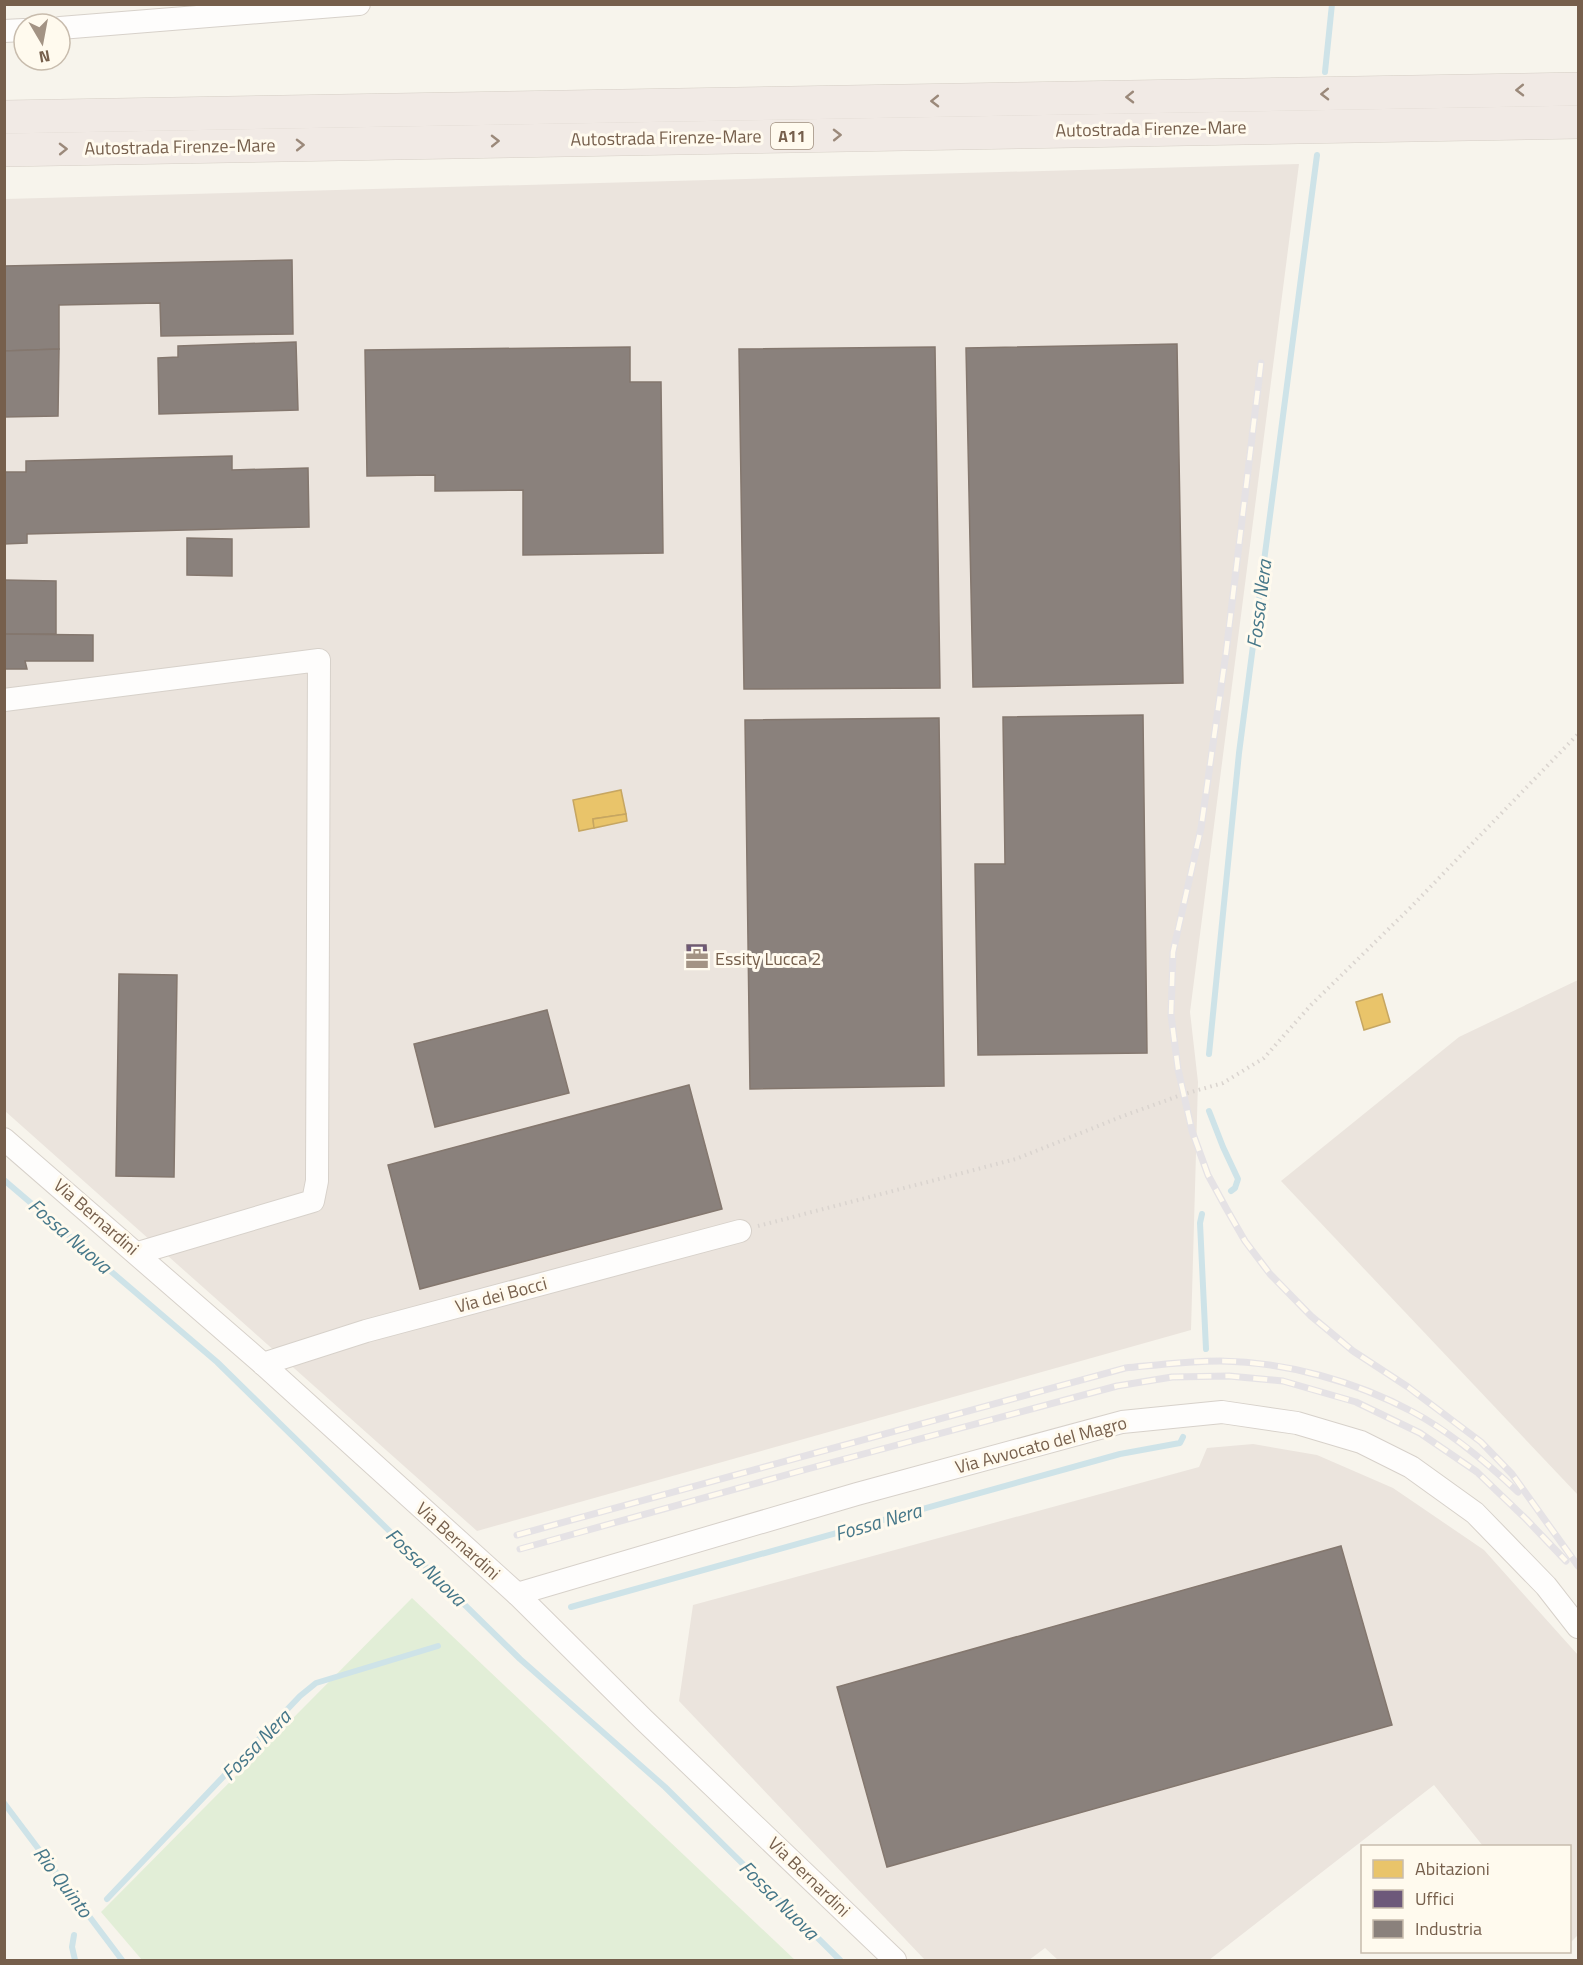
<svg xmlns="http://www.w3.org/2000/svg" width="1583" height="1965" viewBox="0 0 1583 1965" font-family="'Titillium Web',sans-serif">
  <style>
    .industrial { fill: #ebe4dd }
    .green { fill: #e2eed7 }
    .homes { fill: #e9c46a; stroke: #c6a661; stroke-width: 1.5 }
    .offices { fill: #6d597a; stroke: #705b6c; stroke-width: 1.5 }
    .industry { fill: #8a817c; stroke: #84776e; stroke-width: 1.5 }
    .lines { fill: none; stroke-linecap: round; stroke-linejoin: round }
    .stream { stroke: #cee3e8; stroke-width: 6 }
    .minor-casing { stroke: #d7d1ca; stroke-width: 24 }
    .motorway-casing { stroke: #d6cfc6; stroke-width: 34 }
    .path { stroke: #dad4cf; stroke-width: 4; stroke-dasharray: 1.5 4.5; stroke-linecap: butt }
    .minor { stroke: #fefdfc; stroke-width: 22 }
    .motorway { stroke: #f1eae5; stroke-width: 33 }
    .rail-casing { stroke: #e5e2e5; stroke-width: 7 }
    .rail { stroke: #fffaee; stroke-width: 4.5; stroke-dasharray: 14; stroke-linecap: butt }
    .oneway { stroke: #9b897a }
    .labels { text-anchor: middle; stroke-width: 6; stroke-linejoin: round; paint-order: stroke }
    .shield { fill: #fffaee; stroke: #9f8e7d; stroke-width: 1.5 }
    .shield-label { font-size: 16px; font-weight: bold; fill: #765f4c }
    .street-label { font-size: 18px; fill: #765f4c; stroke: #fffaee }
    .poi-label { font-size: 18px; fill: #765f4c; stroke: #fffaee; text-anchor: start }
    .water-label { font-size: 20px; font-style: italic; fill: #467789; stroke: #fffaee }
  </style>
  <rect width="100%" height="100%" fill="#f7f4ec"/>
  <!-- industrial -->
  <g class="industrial">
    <polygon points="1299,164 1190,1012 1198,1082 1191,1330 477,1531 5,1111 5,199"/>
    <polygon points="1578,980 1578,1495 1281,1181 1459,1037"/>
    <polygon points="1253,1444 1317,1455 1393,1488 1484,1550 1578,1655 1578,1935 1570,1943 1570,1846 1483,1846 1434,1785 1209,1960 1058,1960 1045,1948 1029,1960 925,1960 679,1701 693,1605 1199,1467 1207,1448"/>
  </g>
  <!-- green -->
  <polygon class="green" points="412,1598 795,1960 142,1960 101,1912"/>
  <!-- homes -->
  <g class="homes">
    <polygon points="621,790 626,814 593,819 594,828 579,831 573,800"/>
    <polygon points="626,814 627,821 594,828 593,819"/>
    <polygon points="1382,994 1390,1022 1364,1030 1356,1002"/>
  </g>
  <!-- offices -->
  <polygon class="offices" points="687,945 706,945 707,969 688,969"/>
  <!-- industry -->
  <g class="industry">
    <polygon points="292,260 293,334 161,336 160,303 59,305 59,349 4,351 4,266"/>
    <polygon points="296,342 298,410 159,414 158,358 178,357 178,346"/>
    <polygon points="1177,344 1183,683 973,687 966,348"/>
    <polygon points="630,347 630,382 661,382 663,553 523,555 523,490 435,491 435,475 367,476 365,350"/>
    <polygon points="935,347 940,688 744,689 739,349"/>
    <polygon points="59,349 58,416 4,417 4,351"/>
    <polygon points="232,456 232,470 308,468 309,527 27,534 27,543 4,544 4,472 26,472 26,461"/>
    <polygon points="187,538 232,539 232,576 187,575"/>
    <polygon points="4,580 56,581 56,634 4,634"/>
    <polygon points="4,634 93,635 93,661 25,661 27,669 4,669"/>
    <polygon points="1143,715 1147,1053 978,1055 975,864 1005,864 1003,717"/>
    <polygon points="939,718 944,1086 750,1089 745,720"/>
    <polygon points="119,974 177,975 174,1177 116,1176"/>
    <polygon points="547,1010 569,1093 435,1127 414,1044"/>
    <polygon points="689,1085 722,1209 420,1289 388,1165"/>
    <polygon points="1341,1546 1392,1725 887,1867 837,1687"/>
  </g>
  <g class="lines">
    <!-- stream -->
    <g class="stream">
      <polyline points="1325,72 1332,4"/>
      <polyline points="1209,1054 1239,753 1317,155"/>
      <polyline points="1209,1111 1223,1147 1238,1179 1235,1188 1231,1191"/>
      <polyline points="4,1180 217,1362 520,1659 665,1787 840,1960"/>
      <polyline points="1202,1214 1200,1223 1206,1349"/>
      <polyline points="571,1607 1120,1454 1180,1443 1183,1437"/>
      <polyline points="4,1803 122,1960"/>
      <polyline points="107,1899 300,1696 316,1683 438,1646"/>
      <polyline points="74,1935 72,1947 75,1960"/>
    </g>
    <!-- minor casing -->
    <g class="minor-casing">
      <g id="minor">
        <polyline points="60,28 359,4"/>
        <polyline points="4,31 24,30"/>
        <polyline points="4,700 319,660 317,1181 313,1201 138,1253"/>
        <polyline points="4,1139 263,1364 517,1594 644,1720 895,1960"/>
        <polyline points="263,1364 366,1331 740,1231"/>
        <polyline points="517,1594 857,1494 1122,1422 1222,1412 1297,1423 1361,1442 1411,1467 1475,1513 1546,1586 1578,1627"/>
      </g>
    </g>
    <!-- motorway casing -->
    <g class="motorway-casing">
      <g id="motorway">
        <polyline points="4,117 1578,89"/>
        <polyline points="4,150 1578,122"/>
      </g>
    </g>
    <!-- path -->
    <polyline class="path" points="758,1226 1016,1159 1123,1116 1184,1094 1223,1083 1264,1058 1311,1005 1411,907 1578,734"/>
    <!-- minor -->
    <use href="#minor" class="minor"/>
    <!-- motorway -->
    <use href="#motorway" class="motorway"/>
    <!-- rail casing -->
    <g class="rail-casing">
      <g id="rail">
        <polyline points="1261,363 1226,653 1201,828 1173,952 1171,1015 1178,1069 1192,1131 1208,1175 1226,1208 1245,1241 1270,1274 1311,1316 1353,1351 1408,1387 1481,1442 1512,1474 1578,1566"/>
        <path d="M517,1535L1125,1368C1157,1365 1189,1361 1220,1361C1286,1362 1355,1381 1413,1412C1452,1433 1486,1462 1518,1492"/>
        <polyline points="520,1549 800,1471 1117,1386 1172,1377 1229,1376 1283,1381 1356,1402 1420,1433 1477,1472 1526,1519 1566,1561"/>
      </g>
    </g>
    <!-- rail -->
    <use href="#rail" class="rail"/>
  </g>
  <!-- one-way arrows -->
  <defs><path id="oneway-chevron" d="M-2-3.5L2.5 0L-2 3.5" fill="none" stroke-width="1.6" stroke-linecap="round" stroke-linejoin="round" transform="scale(1.5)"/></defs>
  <g class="oneway">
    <use href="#oneway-chevron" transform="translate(1520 90) rotate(179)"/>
    <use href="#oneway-chevron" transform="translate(1325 94) rotate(179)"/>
    <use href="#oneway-chevron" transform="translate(1130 97) rotate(179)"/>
    <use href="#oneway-chevron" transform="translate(935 101) rotate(179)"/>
    <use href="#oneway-chevron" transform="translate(837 135) rotate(-1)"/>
    <use href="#oneway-chevron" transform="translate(495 141) rotate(-1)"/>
    <use href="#oneway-chevron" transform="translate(300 145) rotate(-1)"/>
    <use href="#oneway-chevron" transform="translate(63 149) rotate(-1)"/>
  </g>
  <!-- icons -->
  <defs>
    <g id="office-bare" transform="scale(1.8)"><path d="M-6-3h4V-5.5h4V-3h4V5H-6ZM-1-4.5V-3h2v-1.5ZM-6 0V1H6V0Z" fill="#a39384" stroke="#fffaee" stroke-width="2.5" paint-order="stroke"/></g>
  </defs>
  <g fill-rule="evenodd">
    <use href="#office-bare" x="697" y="959"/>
  </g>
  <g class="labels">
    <!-- shield labels -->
    <rect class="shield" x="771" y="123" width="42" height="26" rx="4.5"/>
    <g class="shield-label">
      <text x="792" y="142">A11</text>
    </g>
    <!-- street labels -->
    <g class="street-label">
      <text transform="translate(1151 129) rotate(-1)" y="6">Autostrada Firenze-Mare</text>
      <text transform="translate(666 138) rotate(-1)" y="6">Autostrada Firenze-Mare</text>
      <text transform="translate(180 147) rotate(-1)" y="6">Autostrada Firenze-Mare</text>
      <text transform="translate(96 1217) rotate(41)" y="6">Via Bernardini</text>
      <text transform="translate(501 1295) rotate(-15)" y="6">Via dei Bocci</text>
      <text transform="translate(1041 1445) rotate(-15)" y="6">Via Avvocato del Magro</text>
      <text transform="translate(458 1541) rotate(42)" y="6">Via Bernardini</text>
      <text transform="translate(809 1877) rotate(44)" y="6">Via Bernardini</text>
    </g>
    <!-- poi labels -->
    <g class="poi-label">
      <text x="715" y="965">Essity Lucca 2</text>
    </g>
    <!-- water labels -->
    <g class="water-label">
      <text transform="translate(1259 604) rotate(-83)" y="7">Fossa Nera</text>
      <text transform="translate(70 1236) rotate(41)" y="7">Fossa Nuova</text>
      <text transform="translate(878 1522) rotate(-16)" y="7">Fossa Nera</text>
      <text transform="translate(426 1567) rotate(44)" y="7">Fossa Nuova</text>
      <text transform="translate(256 1745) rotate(-46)" y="7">Fossa Nera</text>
      <text transform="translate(63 1882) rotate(53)" y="7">Rio Quinto</text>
      <text transform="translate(779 1900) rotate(45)" y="7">Fossa Nuova</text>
    </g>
  </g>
  <!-- border -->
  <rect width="1583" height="1965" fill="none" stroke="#765f4c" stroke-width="12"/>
  <!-- legend -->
  <rect x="1361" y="1845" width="210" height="108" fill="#fffaee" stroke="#c8bcad" stroke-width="1.5"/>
  <rect x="1373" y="1860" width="30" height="18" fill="#e9c46a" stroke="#c8bcad" stroke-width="1.5"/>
  <text x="1415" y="1875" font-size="18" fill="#765f4c">Abitazioni</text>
  <rect x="1373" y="1890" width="30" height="18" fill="#6d597a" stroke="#c8bcad" stroke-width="1.5"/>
  <text x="1415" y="1905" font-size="18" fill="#765f4c">Uffici</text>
  <rect x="1373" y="1920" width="30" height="18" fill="#8a817c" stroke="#c8bcad" stroke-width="1.5"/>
  <text x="1415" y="1935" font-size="18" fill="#765f4c">Industria</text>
  <!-- north arrow -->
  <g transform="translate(42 42) rotate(170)"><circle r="28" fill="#fffaee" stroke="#c8bcad" stroke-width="1.5"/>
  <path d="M0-4.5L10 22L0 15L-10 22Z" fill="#a39384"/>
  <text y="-9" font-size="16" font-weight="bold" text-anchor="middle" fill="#765f4c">N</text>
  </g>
</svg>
